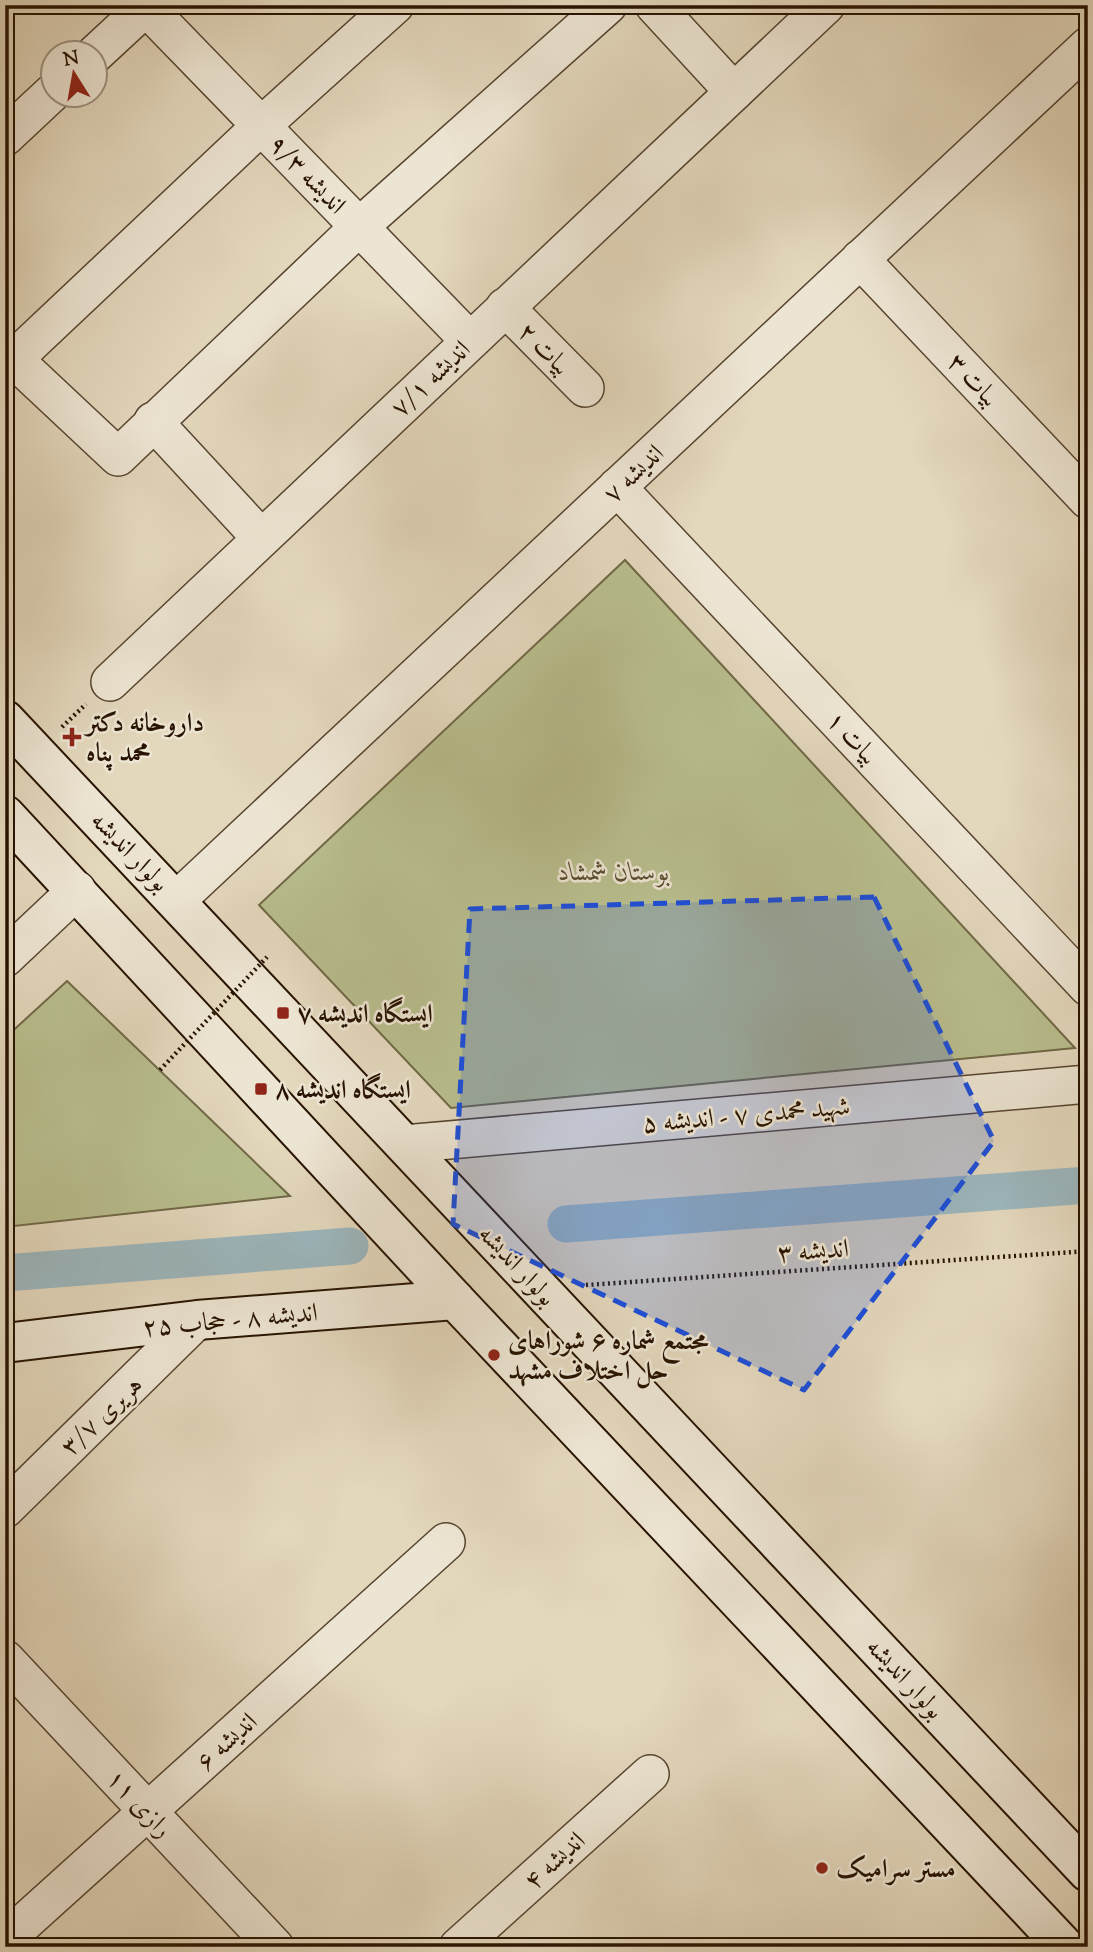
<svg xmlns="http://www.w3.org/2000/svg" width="1093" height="1952" viewBox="0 0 1093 1952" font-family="'Sorts Mill Goudy',Amiri,serif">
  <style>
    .green { fill: #b8bd8d; stroke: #706846; stroke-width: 2 }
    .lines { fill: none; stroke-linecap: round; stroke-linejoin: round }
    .canal { stroke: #9cb6bd; stroke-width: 37 }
    .street-casing { stroke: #56442f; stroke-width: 40 }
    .secondary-casing { stroke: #271300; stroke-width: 42 }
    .path { stroke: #271300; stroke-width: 4.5; stroke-dasharray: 2 3.5; stroke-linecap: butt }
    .street { stroke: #ede5d3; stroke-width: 37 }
    .secondary { stroke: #ede5d3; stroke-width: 38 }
    .path-bridge { stroke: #271300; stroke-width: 4.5; stroke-dasharray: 2 3.5; stroke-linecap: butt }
    .marked { fill: #1d4ed8; fill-opacity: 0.2; stroke: #1d4ed8; stroke-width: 5; stroke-dasharray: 14 9; stroke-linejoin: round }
    .poi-dot { fill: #8f2418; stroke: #ede5d3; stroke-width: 2.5 }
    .labels { text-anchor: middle; stroke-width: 5; stroke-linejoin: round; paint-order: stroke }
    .street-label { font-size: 26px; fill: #271300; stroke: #ede5d3 }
    .poi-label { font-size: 26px; font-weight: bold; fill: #271300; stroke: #ede5d3; text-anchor: start }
    .park-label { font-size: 26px; font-style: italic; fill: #5a4e31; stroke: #ede5d3 }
  </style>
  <rect width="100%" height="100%" fill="#e3d7bc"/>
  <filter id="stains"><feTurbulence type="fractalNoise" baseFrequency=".00286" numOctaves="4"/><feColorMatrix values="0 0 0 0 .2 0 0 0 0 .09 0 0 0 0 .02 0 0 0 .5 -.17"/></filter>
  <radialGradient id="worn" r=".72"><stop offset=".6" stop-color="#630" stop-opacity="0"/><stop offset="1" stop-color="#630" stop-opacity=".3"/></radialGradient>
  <!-- green -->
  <g class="green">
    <polygon points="625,560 1075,1048 451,1108 259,905"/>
    <polygon points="67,981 290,1196 5,1227 5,1038"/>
  </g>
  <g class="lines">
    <!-- canal -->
    <g class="canal">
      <polyline points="566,1224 1088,1185"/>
      <polyline points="5,1273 350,1246"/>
    </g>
    <!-- street casing -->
    <g class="street-casing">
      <g id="street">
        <polyline points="144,5 470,341"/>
        <polyline points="654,5 734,92"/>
        <polyline points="94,55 148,5"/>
        <polyline points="5,137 52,93"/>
        <polyline points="860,259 1088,500"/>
        <polyline points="505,307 585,388"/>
        <polyline points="5,351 118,457 359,227 608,5"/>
        <polyline points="14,359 261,126 395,5"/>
        <polyline points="153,421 261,538"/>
        <polyline points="617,487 1088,987"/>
        <polyline points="110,682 826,5"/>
        <polyline points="178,899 1088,46"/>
        <polyline points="5,958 77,890"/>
        <polyline points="404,1144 1088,1084"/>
        <polyline points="5,1509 197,1320"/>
        <polyline points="5,1659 275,1947"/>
        <polyline points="5,1940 446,1542"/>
        <polyline points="458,1947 650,1774"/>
      </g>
    </g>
    <!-- secondary casing -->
    <g class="secondary-casing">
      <g id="secondary">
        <polyline points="5,720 1088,1872"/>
        <polyline points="5,815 455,1300 1065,1947"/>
        <polyline points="5,1343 197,1320 455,1300"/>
      </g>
    </g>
    <!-- path -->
    <g class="path">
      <polyline points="62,727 86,704"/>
      <polyline points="586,1285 1088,1251"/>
    </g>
    <!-- street -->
    <use href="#street" class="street"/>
    <!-- secondary -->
    <use href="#secondary" class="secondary"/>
    <!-- path-bridge -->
    <polyline class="path-bridge" points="160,1070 267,957"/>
  </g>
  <!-- marked area -->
  <path class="marked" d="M874,897L994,1141L804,1390L453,1224L470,909Z"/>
  <!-- markers -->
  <g class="poi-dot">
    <path d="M68.5 726.5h7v7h7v7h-7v7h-7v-7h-7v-7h7z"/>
    <rect x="276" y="1006" width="14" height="14" rx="3.5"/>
    <rect x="254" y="1082" width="14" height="14" rx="3.5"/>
    <circle cx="494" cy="1355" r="7"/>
    <circle cx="822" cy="1868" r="7"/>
  </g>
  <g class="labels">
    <!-- street labels -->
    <g class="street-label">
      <text transform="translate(308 174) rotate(46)" y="9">اندیشه ۹/۳</text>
      <text transform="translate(545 348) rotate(45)" y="9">بیات ۲</text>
      <text transform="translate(430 378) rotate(-43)" y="9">اندیشه ۷/۱</text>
      <text transform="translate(974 379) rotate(47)" y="9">بیات ۳</text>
      <text transform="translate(633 473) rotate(-43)" y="9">اندیشه ۷</text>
      <text transform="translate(853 737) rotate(47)" y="9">بیات ۱</text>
      <text transform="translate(131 851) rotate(46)" y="9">بولوار اندیشه</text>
      <text transform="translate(746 1114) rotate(-5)" y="9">شهید محمدی ۷ - اندیشه ۵</text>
      <text transform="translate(813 1250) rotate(-4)" y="9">اندیشه ۳</text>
      <text transform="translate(518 1265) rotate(47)" y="9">بولوار اندیشه</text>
      <text transform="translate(230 1319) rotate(-5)" y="9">اندیشه ۸ - حجاب ۲۵</text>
      <text transform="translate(101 1415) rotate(-44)" y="9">هریری ۳/۷</text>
      <text transform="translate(906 1678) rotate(47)" y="9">بولوار اندیشه</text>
      <text transform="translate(226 1741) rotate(-42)" y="9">اندیشه ۶</text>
      <text transform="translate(140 1803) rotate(47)" y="9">رازی ۱۱</text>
      <text transform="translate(554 1860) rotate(-42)" y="9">اندیشه ۴</text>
    </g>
    <!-- poi labels -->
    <g class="poi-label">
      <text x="86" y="731">داروخانه دکتر<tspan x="86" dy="30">محمد پناه</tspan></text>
      <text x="297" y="1022">ایستگاه اندیشه ۷</text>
      <text x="275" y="1098">ایستگاه اندیشه ۸</text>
      <text x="508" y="1349">مجتمع شماره ۶ شوراهای<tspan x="508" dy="30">حل اختلاف مشهد</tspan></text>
      <text x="836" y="1877">مستر سرامیک</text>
    </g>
    <!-- park labels -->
    <g class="park-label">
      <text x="614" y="880">بوستان شمشاد</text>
    </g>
  </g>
  <!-- margin -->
  <rect width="1093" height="1952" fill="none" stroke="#e3d7bc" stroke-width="28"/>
  <rect x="7" y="7" width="1079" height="1938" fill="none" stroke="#271300" stroke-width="3.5"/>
  <rect x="14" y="14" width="1065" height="1924" fill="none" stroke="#271300" stroke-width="2"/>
  <!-- north arrow -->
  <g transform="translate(74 74) rotate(349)"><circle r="33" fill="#ede5d3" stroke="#9e917f" stroke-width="2"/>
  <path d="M0-5L12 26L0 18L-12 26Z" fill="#8f2418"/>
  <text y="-10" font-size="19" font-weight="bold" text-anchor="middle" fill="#271300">N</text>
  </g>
  <rect width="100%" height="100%" filter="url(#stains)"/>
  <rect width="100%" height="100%" fill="url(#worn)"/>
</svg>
